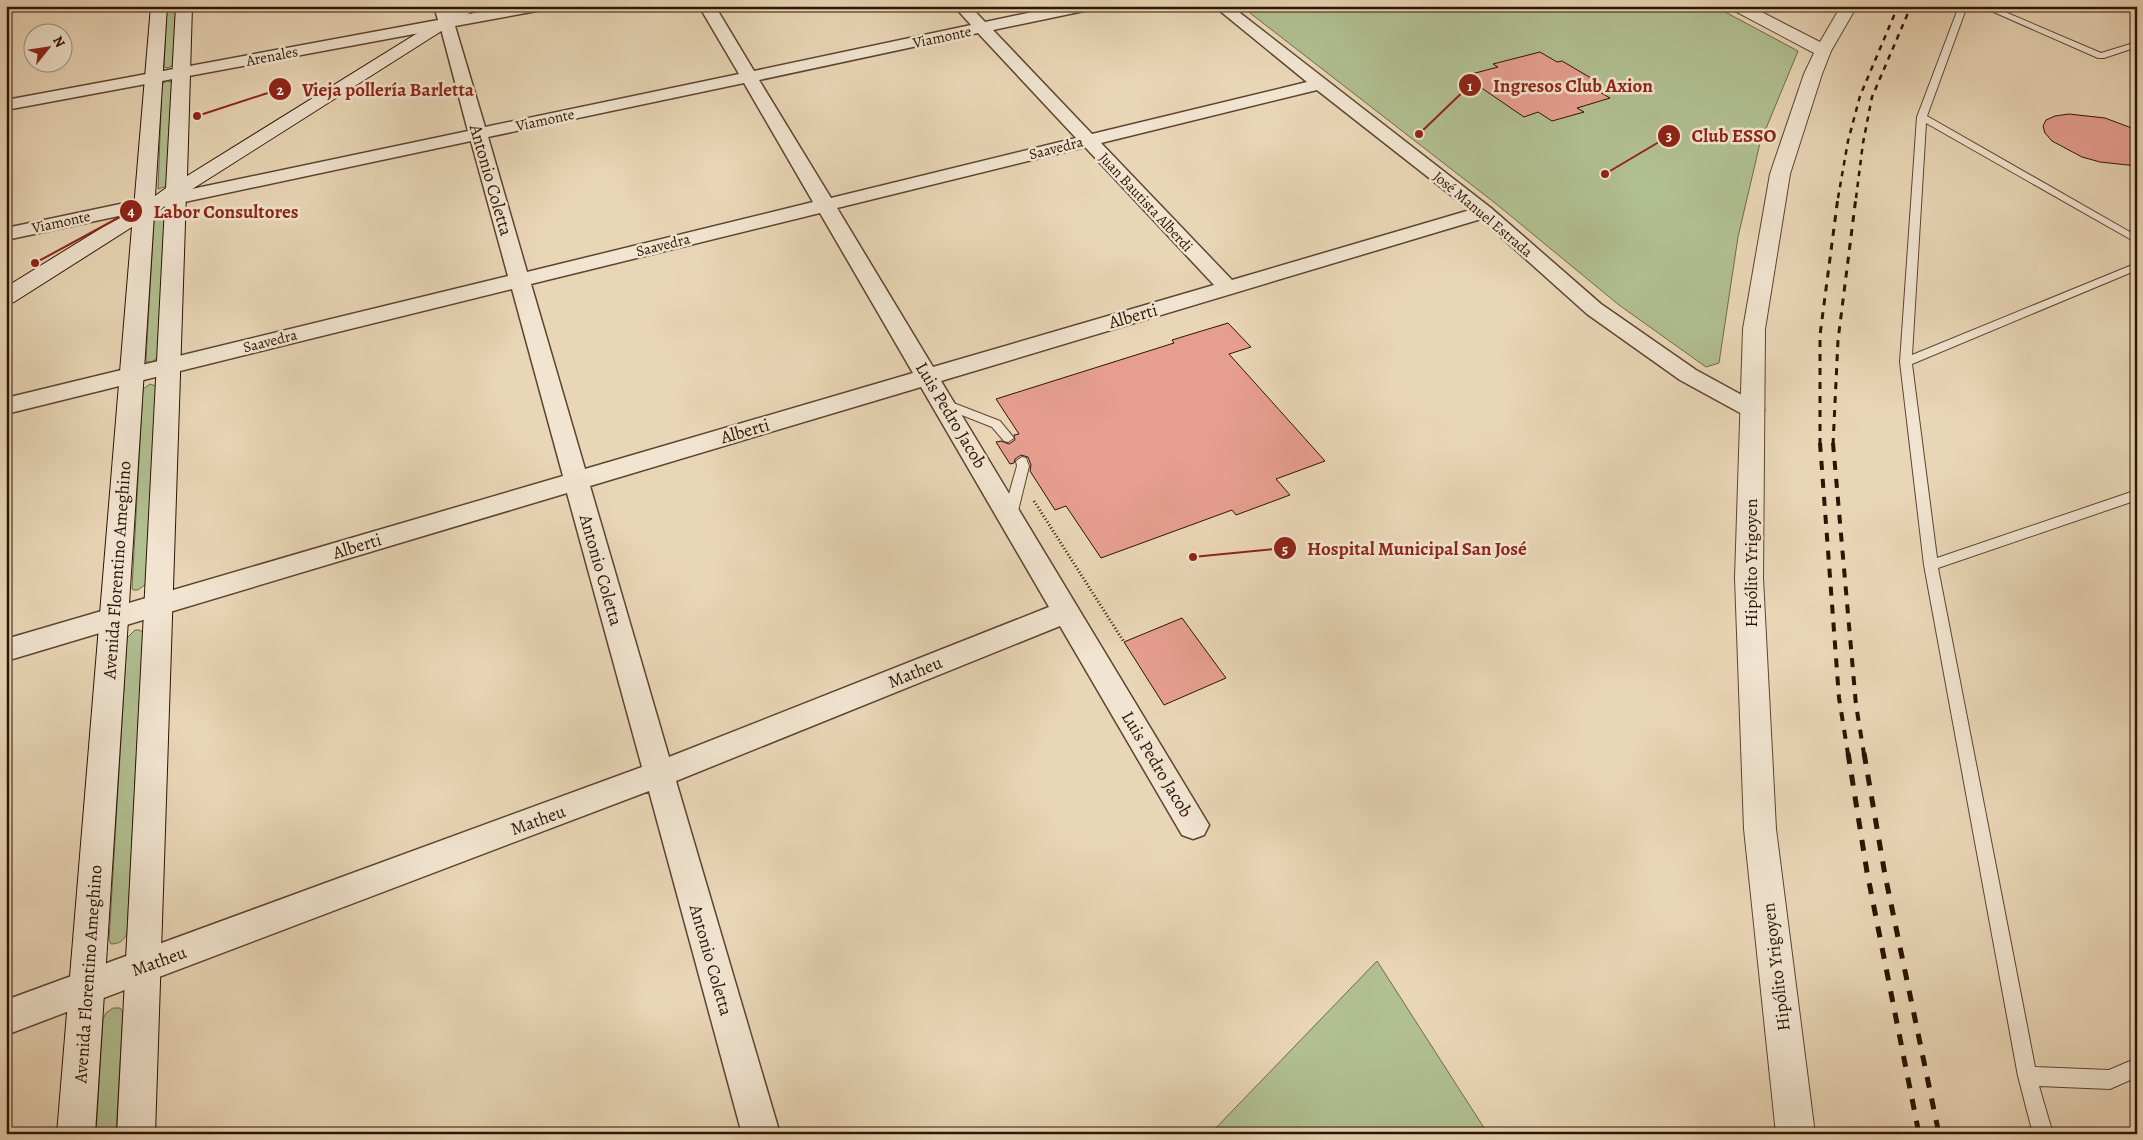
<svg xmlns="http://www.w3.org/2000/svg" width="2143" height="1140" viewBox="0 0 2143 1140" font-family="Alegreya,serif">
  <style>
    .green { fill: #b1bf91; stroke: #6f6a4a }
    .building { fill: #e69e90; stroke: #2d1403 }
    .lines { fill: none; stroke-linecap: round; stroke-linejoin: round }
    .service-casing { stroke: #5c4430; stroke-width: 2 }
    .minor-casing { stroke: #5c4430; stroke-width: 3 }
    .tertiary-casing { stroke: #5c4430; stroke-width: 2 }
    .secondary-casing { stroke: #2d1403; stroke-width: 2 }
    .path { stroke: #2d1403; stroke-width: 3; stroke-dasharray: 1 2.5; stroke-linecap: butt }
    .service { fill: #f1e4d0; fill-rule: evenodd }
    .minor { fill: #f1e4d0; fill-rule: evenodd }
    .tertiary { fill: #f1e4d0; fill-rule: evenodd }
    .secondary { fill: #f1e4d0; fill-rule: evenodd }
    .rail-far3 { stroke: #2d1403; stroke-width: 2.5; stroke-dasharray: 5.5 5.5; stroke-linecap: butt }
    .rail-far2 { stroke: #2d1403; stroke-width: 3; stroke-dasharray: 7 7; stroke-linecap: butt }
    .rail-far1 { stroke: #2d1403; stroke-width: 4; stroke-dasharray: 9 9; stroke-linecap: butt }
    .rail { stroke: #2d1403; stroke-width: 5; stroke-dasharray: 11 11; stroke-linecap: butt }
    .labels { text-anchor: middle; stroke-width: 5; stroke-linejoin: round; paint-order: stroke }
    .far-street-label { font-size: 15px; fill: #2d1403; stroke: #f1e4d0 }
    .street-label { font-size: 18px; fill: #2d1403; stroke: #f1e4d0 }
    .leader { fill: none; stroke: #8f2418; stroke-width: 2 }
    .callout-dot { fill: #8f2418; stroke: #f1e4d0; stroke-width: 2 }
    .mark-label { font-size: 15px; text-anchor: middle; font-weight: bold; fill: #fff }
    .callout-label { font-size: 19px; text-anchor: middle; font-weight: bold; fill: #8f2418; stroke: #f1e4d0; stroke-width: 5; stroke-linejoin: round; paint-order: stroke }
  </style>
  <rect width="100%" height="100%" fill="#e9d6b6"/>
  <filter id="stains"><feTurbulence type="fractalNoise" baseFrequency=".004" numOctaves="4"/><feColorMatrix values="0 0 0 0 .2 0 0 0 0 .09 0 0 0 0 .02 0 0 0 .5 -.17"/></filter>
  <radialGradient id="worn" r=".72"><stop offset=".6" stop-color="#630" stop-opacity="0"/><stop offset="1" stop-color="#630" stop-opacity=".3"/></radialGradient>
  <!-- green -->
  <g class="green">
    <polygon points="167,6 176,6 173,65 168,68 164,67"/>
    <polygon points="1241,6 1714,6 1798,51 1760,143 1738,237 1719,363 1706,367 1619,305 1495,203"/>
    <polygon points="167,81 172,82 167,186 158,189 162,84"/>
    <polygon points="160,215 165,217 158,357 152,362 147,362 146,360 154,219"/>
    <polygon points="150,384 156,386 146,584 138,590 133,590 132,588 143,389"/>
    <path d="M135,630H140L143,633L127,934C123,941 119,944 111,944L109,940L127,638Z"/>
    <polygon points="1377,961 1488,1134 1210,1134"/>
    <polygon points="113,1008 120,1008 123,1012 116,1134 96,1134 103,1019 106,1013"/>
  </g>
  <!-- building -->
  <g class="building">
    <polygon points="1540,52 1557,62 1562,61 1596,81 1586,84 1610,98 1577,108 1584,112 1552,121 1538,112 1524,117 1464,76 1498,67 1493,64"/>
    <polygon points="2069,114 2105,118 2137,130 2137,166 2100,162 2082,157 2052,141 2045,133 2043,126 2046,120 2055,116"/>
    <polygon points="1228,323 1251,347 1229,354 1325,461 1276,479 1290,495 1236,515 1232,510 1101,558 1066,506 1055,510 1030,471 1031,465 1028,457 1021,455 1015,459 1014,463 1010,464 996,442 1001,441 1009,444 1015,440 1014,435 1019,434 996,399 1174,343 1172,340"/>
    <polygon points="1182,618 1226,678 1164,705 1124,642"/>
  </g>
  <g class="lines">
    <!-- service casing -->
    <g class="service-casing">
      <g id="service">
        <polygon points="1959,6 1967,6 1927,116 2137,236 2137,243 1926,123 1912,355 2137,263 2137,270 1912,364 1937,558 2137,490 2137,500 1938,568 2035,1067 2109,1070 2137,1058 2137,1077 2110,1089 2039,1086 2053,1134 2033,1134 2018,1076 1924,565 1900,362 1917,117"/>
        <polygon points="1980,6 1991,6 2101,53 2137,42 2137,47 2104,58 2098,58"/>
        <polygon points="943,399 1000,421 1014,438 1008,442 1004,441 992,427 939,406 937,403 939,400"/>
        <polygon points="1022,457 1026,458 1029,466 1017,515 1015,518 1005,518 1003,515 1017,466 1016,461"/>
      </g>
    </g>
    <!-- minor casing -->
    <g class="minor-casing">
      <path id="minor" d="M434,6H450L453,17L511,6H544L542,9L537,11L455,26L485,127L739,74L699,6H715L754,71L971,25L954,6H970L985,22L1061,6H1091L1089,9L1084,11L993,30L1092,134L1307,82L1214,6H1231L1491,208L1601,304L1696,370L1760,405L1764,410L1760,415L1752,418L1744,415L1680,380L1587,314L1481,219L941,381L1209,825L1204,835L1193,839L1182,835L1060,626L676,781L780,1134H742L649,791L6,1035V1000L642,767L567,493L6,661V639L563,476L512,289L6,414V398L508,276L471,141L6,240V228L468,131L441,29L6,110V100L438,20ZM978,33L1076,138L831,198L759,80ZM744,83L813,202L527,272L488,137ZM1317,90L1470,210L1232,280L1101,143ZM1085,147L1214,285L933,367L837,208ZM820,213L913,373L585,469L531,284ZM921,387L1049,607L669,757L590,486Z"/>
    </g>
    <!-- tertiary casing -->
    <g class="tertiary-casing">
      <polygon id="tertiary" points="1729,6 1750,6 1820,42 1841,6 1857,6 1831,51 1822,74 1790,174 1765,329 1763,578 1776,829 1815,1134 1776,1134 1744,829 1735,578 1743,329 1770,174 1804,74 1814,53 1731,9"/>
    </g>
    <!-- secondary casing -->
    <g class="secondary-casing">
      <polygon id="secondary" points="151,6 167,6 155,196 166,188 176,6 192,6 187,176 461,6 481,6 186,193 155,1134 117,1134 165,206 154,214 95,1134 57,1134 132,227 14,302 6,304 6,287 134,208"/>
    </g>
    <!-- path -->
    <polyline class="path" points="1034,501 1124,642"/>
    <!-- service -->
    <use href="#service" class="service"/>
    <!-- minor -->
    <use href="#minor" class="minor"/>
    <!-- tertiary -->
    <use href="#tertiary" class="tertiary"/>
    <!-- secondary -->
    <use href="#secondary" class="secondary"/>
    <!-- rail-far3 -->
    <g class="rail-far3">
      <polyline points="1838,198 1848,141 1860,96 1898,6"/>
      <polyline points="1856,198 1863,143 1872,97 1911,6"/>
    </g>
    <!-- rail-far2 -->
    <g class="rail-far2">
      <polyline points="1820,445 1820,335 1838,197"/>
      <polyline points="1833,445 1838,340 1856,197"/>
    </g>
    <!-- rail-far1 -->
    <g class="rail-far1">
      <polyline points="1820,443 1839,698 1848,754"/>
      <polyline points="1833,443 1856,705 1864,754"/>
    </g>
    <!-- rail -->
    <g class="rail">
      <polyline points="1848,753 1867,872 1919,1134"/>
      <polyline points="1864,753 1885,875 1939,1134"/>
    </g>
  </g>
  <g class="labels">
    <!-- far-street labels -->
    <g class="far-street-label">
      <text transform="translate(942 37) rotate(-12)" y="5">Viamonte</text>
      <text transform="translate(272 56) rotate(-11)" y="5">Arenales</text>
      <text transform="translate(545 120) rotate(-12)" y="5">Viamonte</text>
      <text transform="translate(1056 148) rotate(-14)" y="5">Saavedra</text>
      <text transform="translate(1146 202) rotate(47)" y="5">Juan Bautista Alberdi</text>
      <text transform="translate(1483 214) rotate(40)" y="5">José Manuel Estrada</text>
      <text transform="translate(61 222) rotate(-12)" y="5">Viamonte</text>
      <text transform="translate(663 245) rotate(-14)" y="5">Saavedra</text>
      <text transform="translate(270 341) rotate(-14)" y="5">Saavedra</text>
    </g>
    <!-- street labels -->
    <g class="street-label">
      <text transform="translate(491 180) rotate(74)" y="6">Antonio Coletta</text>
      <text transform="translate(1133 316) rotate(-16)" y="6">Alberti</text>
      <text transform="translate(951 415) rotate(59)" y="6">Luis Pedro Jacob</text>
      <text transform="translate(745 431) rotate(-16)" y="6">Alberti</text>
      <text transform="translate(357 546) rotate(-17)" y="6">Alberti</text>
      <text transform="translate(1751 563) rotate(-90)" y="6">Hipólito Yrigoyen</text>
      <text transform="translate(117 570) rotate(-86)" y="6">Avenida Florentino Ameghino</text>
      <text transform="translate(601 570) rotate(74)" y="6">Antonio Coletta</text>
      <text transform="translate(915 672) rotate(-22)" y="6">Matheu</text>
      <text transform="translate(1157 764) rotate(59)" y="6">Luis Pedro Jacob</text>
      <text transform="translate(538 820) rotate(-20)" y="6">Matheu</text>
      <text transform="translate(711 960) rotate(74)" y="6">Antonio Coletta</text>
      <text transform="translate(159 961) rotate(-20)" y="6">Matheu</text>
      <text transform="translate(1776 967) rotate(-97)" y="6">Hipólito Yrigoyen</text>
      <text transform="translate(88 974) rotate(-86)" y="6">Avenida Florentino Ameghino</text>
    </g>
  </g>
  <!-- callouts -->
  <path class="leader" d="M1419 134L1470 85M197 116L280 89M1605 174L1669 136M35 263L131 211M1193 557L1285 548"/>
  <g class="callout-dot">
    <circle cx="1419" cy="134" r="5"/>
    <circle cx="197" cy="116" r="5"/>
    <circle cx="1605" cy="174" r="5"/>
    <circle cx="35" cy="263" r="5"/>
    <circle cx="1193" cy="557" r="5"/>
    <circle cx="1470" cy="85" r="12"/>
    <circle cx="280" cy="89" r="12"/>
    <circle cx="1669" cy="136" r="12"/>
    <circle cx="131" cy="211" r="12"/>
    <circle cx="1285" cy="548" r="12"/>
  </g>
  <g class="mark-label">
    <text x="1470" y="91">1</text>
    <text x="280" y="95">2</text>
    <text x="1669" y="141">3</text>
    <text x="131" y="216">4</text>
    <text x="1285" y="554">5</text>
  </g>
  <g class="callout-label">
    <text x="1573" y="92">Ingresos Club Axion</text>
    <text x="388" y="96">Vieja pollería Barletta</text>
    <text x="1734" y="142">Club ESSO</text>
    <text x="226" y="218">Labor Consultores</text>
    <text x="1417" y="555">Hospital Municipal San José</text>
  </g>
  <!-- margin -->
  <rect width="2143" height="1140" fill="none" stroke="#e9d6b6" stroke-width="25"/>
  <rect x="8" y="8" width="2128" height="1125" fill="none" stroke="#2d1403" stroke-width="2.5"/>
  <rect x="12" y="12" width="2118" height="1115" fill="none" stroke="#2d1403"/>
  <!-- north arrow -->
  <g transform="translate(48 48) rotate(60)"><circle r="24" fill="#f1e4d0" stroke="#a3917e"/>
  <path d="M0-4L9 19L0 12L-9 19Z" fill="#8f2418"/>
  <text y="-8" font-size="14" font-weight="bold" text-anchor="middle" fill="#2d1403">N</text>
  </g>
  <rect width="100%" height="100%" filter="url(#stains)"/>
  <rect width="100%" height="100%" fill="url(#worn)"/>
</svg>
